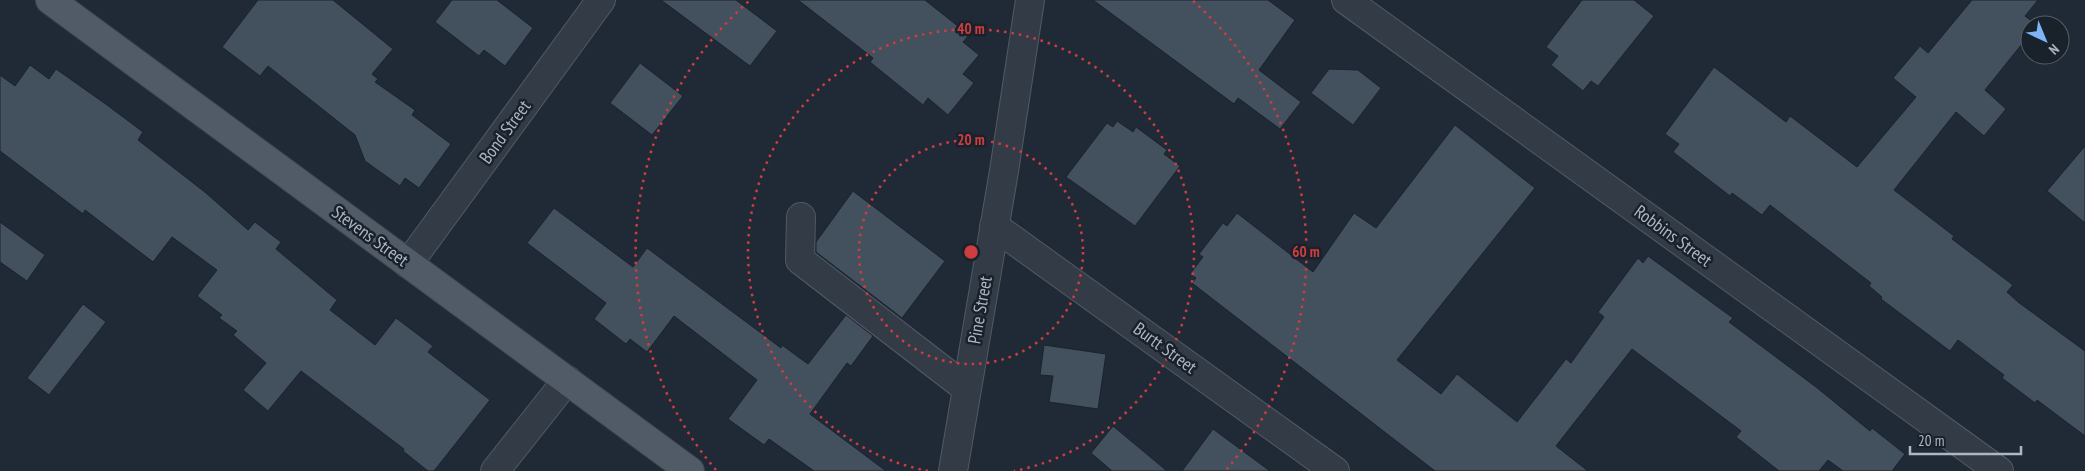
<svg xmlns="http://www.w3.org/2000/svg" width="2085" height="471" viewBox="0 0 2085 471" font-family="'PT Sans Narrow',sans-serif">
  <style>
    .building { fill: #43505e; stroke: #1a232d }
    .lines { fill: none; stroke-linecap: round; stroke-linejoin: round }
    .minor-casing { stroke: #505a65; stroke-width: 30 }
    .major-casing { stroke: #3c4550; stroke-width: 30 }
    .minor { stroke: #333c46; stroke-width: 28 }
    .major { stroke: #515b67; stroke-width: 28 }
    .ring { fill: none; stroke: #d03d3f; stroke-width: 2.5; stroke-dasharray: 2.5 5 }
    .labels { text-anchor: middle; stroke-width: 5; stroke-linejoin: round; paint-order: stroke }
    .street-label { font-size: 18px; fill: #adb7c4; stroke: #19212b }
    .centre { fill: #d03d3f; stroke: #19212b; stroke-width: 2.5 }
    .ring-label { font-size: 15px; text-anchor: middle; font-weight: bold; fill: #d03d3f; stroke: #19212b; stroke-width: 5; stroke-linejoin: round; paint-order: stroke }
  </style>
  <rect width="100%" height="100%" fill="#202a36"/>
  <!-- building -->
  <g class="building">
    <polygon points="258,0 333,0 393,49 372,74 378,79 375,82 415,110 412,115 451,144 419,188 405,178 400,186 365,161 355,135 268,66 260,76 222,47"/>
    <polygon points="452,0 497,0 533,28 505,66 484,50 479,56 435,22"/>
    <polygon points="661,0 736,0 777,31 750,66"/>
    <polygon points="798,0 925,0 969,35 963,42 979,55 963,74 974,83 948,115 928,98 923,105 870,62 873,58"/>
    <polygon points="1093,0 1268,0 1295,20 1259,70 1301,102 1280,129 1238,98 1234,104"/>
    <polygon points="1582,0 1634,0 1654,16 1598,86 1591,81 1583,91 1551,65 1558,56 1546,47"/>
    <polygon points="1972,0 2038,0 2025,16 2037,25 2030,25 2030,34 1985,90 2006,109 1984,136 1956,112 1894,190 1954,236 1952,239 2013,285 2007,292 2018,302 2085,351 2085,436 2037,400 2035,403 2002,378 2004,375 1958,340 1950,351 1881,299 1882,297 1869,286 1871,283 1770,205 1762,215 1732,193 1730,196 1673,152 1679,144 1665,134 1714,67 1786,122 1790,116 1857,167 1916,97 1893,78 1920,46 1928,53"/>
    <polygon points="640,63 683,96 652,135 610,103"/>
    <polygon points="30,65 49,79 56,69 107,105 143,132 138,140 206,193 248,230 255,222 281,242 276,249 337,300 330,310 375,345 396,318 433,346 428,352 490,400 434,471 428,471 403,451 404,449 301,371 268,411 243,390 266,363 233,335 237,331 219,318 222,315 197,296 217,270 172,237 153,262 85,210 83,214 0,151 0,75 15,86"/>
    <polygon points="1329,69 1358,70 1381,88 1353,125 1311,93"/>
    <polygon points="1117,121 1133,132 1136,127 1167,150 1164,154 1180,166 1135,226 1066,177 1107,123 1113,127"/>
    <polygon points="1455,125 1535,188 1397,360 1441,394 1457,374 1517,422 1566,359 1571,363 1604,317 1598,312 1638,258 1643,263 1648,256 1733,318 1729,322 1816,387 1870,431 1872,428 1905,454 1892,471 1843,471 1828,460 1819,471 1779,471 1736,437 1741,431 1632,349 1556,446 1588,471 1435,471 1192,283 1196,278 1190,274 1203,257 1199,254 1223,223 1227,226 1237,213 1313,272 1354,213 1376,228"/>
    <polygon points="2085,146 2085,223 2047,191"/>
    <polygon points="853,191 945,261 902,318 816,252 816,242"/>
    <polygon points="554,208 633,267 647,248 781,348 782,345 808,364 846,315 873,336 851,366 847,363 810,414 886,471 814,471 769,439 764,445 728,419 757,380 674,316 647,352 630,339 626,344 594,319 606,303 527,243"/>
    <polygon points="0,222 45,255 27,281 0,262"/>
    <polygon points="83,304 106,322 49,395 27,378"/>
    <polygon points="1044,345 1106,354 1098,409 1049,402 1053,376 1040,375"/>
    <polygon points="1113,426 1167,471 1112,471 1091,453"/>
    <polygon points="1213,429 1270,471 1182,471"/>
  </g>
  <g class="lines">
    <!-- minor casing -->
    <g class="minor-casing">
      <g id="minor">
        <polyline points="1346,0 1999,471"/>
        <polyline points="801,217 800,260 966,388"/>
        <polyline points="994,226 1335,471"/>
        <polyline points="408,264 601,0"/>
        <polyline points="495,471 567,380"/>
        <polyline points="953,471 1004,171 1030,0"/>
      </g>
    </g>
    <!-- major casing -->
    <g class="major-casing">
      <polyline id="major" points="50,0 690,471"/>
    </g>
    <!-- minor -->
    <use href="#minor" class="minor"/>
    <!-- major -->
    <use href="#major" class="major"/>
  </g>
  <!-- distance rings -->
  <g class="ring">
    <circle cx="971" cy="252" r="112"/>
    <path d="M928 471A223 223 0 1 1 1014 471"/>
    <path d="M716 470A335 335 0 0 1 749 1M1193 1A335 335 0 0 1 1226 470"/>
  </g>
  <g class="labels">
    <!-- street labels -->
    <g class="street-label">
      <text transform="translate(505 132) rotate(-54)" y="6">Bond Street</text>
      <text transform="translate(370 236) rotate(36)" y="6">Stevens Street</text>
      <text transform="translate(1673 236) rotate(36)" y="6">Robbins Street</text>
      <text transform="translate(980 310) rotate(-80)" y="6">Pine Street</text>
      <text transform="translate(1165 348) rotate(36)" y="6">Burtt Street</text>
    </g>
  </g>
  <circle cx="971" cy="252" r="8" class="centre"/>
  <g class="ring-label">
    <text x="971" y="34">40 m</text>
    <text x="971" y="145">20 m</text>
    <text x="1306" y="257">60 m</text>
  </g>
  <!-- north arrow -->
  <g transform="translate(2045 40) rotate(136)"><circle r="24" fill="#19212b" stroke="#545d68"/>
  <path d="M0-4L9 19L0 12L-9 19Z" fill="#7fb4f6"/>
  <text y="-8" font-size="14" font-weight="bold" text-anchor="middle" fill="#adb7c4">N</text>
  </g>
  <!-- scale -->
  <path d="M1910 446v8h111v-8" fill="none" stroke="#adb7c4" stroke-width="2.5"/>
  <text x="1918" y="446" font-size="15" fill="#adb7c4" stroke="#19212b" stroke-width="4" paint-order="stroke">20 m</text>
</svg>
